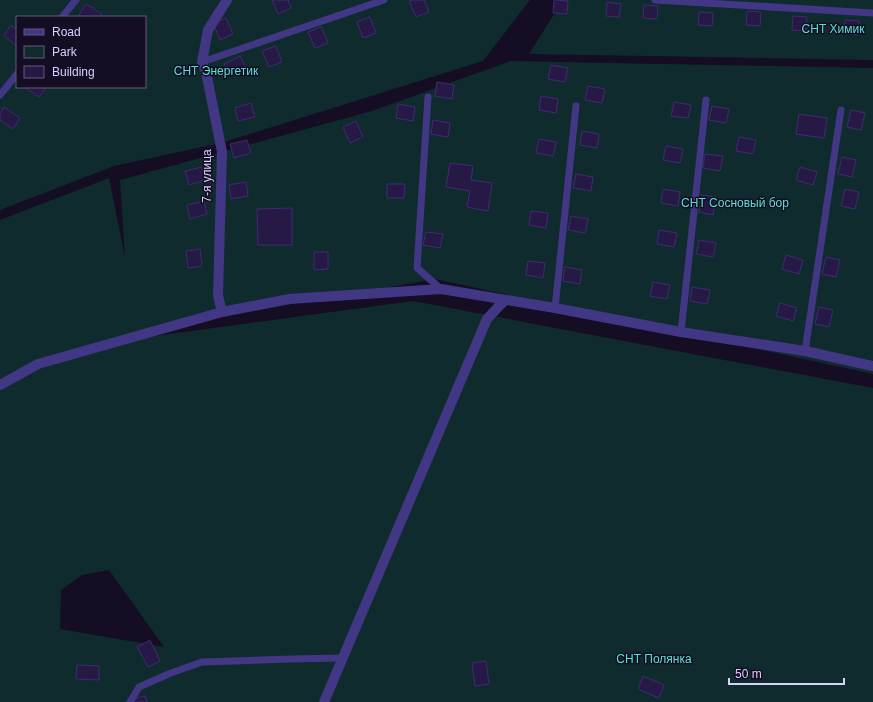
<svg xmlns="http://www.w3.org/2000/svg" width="873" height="702" viewBox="0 0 873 702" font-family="Arial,sans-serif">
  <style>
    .green { fill: #102b2e; fill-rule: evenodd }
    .building { fill: #271945; stroke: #402a72 }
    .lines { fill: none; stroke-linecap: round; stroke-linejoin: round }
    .service { stroke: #423784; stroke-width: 7 }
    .minor { stroke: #423784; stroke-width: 10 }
    .labels { text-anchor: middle; stroke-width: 3; stroke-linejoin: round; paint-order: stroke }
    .park-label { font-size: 12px; fill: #59e2cf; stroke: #140d23 }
    .street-label { font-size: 12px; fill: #dad0ff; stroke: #140d23 }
  </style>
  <rect width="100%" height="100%" fill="#140d23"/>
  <!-- green -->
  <g class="green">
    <path d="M0,0H530L483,61L221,143L114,166L0,210ZM17,17H145V87H17Z"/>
    <polygon points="563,0 873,0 873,60 529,54"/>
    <path d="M511,61L873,68V374L435,279L139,331L140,338L413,301L873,388V702H0V220L109,178L125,257L120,180L372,111ZM109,570L164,647L60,629L61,590L82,575Z"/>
  </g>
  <!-- building -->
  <g class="building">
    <polygon points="272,0 288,0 291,8 278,14"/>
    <polygon points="413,0 424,0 429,12 416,17 409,1"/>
    <polygon points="554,0 568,1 567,14 553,13"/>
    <polygon points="607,2 621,4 619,17 606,16"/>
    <polygon points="86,4 102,14 100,17 82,17 79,15"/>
    <polygon points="644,5 658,6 657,19 643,18"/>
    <polygon points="747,11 761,12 760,26 746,25"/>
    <polygon points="699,12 713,13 712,26 698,25"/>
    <polygon points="793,16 807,17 806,31 792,30"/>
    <polygon points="370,17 376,33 363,38 357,22"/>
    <polygon points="226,18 233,34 220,40 213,23"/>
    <polygon points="845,20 859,21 858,35 844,33"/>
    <polygon points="11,25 17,30 17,46 4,36"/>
    <polygon points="321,27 328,43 315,48 308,32"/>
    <polygon points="276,46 282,62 269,67 262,51"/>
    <polygon points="240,56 246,68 231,76 224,64"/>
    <polygon points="551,65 568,68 565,82 548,79"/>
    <polygon points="437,82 454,85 452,99 435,96"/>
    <polygon points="588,86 605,89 602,103 585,100"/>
    <polygon points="24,87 46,87 39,97"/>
    <polygon points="541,96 558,99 556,113 539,110"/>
    <polygon points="674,102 691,105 688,118 671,116"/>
    <polygon points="251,103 255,117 238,121 235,108"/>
    <polygon points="398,104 415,107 413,121 396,118"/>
    <polygon points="712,106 729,109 726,123 709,120"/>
    <polygon points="4,107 20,118 13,129 0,120 0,114"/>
    <polygon points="851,110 865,113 861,130 847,127"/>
    <polygon points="799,114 827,118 824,138 796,134"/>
    <polygon points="433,120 450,123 448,137 431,134"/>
    <polygon points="356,121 363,137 350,143 343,127"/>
    <polygon points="582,131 599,134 597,148 580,145"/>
    <polygon points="739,137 756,140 753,154 736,151"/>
    <polygon points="539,139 556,142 553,156 536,153"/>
    <polygon points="247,140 251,153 234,158 230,144"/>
    <polygon points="666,146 683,149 680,163 663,160"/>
    <polygon points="705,154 723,156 720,171 703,168"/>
    <polygon points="842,157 856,160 852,177 838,174"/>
    <polygon points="450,163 473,166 471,180 492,183 488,211 467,207 470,191 446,187"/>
    <polygon points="202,167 205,180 189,185 185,171"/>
    <polygon points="800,167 817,172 813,185 796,180"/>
    <polygon points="576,174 593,177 591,191 573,188"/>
    <polygon points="246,182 248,196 231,199 229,185"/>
    <polygon points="387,184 405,184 404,198 387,198"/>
    <polygon points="663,189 680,192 678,206 661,203"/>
    <polygon points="845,189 859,192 855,209 841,206"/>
    <polygon points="702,195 716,197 713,215 699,212"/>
    <polygon points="204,201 207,214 190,219 187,205"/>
    <polygon points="292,208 292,245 258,245 257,209"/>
    <polygon points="531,211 548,213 546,228 529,225"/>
    <polygon points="571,216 588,219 585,233 568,230"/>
    <polygon points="659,230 677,233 674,247 657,244"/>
    <polygon points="426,232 443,234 440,248 423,245"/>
    <polygon points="699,240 716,243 713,257 696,254"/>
    <polygon points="200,249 202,266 188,268 186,251"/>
    <polygon points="314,252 328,252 328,269 314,270"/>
    <polygon points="786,255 803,260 799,274 782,269"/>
    <polygon points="826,257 840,260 836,277 822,274"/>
    <polygon points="528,261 545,263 543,278 526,275"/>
    <polygon points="565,267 582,270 580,284 563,281"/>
    <polygon points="653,282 670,285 667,299 650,296"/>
    <polygon points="692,287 710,290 707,304 690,301"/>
    <polygon points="780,303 797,308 793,321 776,316"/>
    <polygon points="819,307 833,310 829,327 815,324"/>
    <polygon points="150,640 160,661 148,667 137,647"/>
    <polygon points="486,661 489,684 475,686 472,663"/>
    <polygon points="77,665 99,666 99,680 76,679"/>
    <polygon points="643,676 664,685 659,698 638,689"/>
    <polygon points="145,696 147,702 132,702 132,700"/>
  </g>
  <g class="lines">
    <!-- service -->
    <g class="service">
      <polyline points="655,0 873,13"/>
      <polyline points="62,17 76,0"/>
      <polyline points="202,62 384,0"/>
      <polyline points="0,95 17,74"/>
      <polyline points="428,97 417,268 441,289"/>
      <polyline points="555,308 576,106"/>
      <polyline points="681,332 706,100"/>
      <polyline points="805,351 841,110"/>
      <polyline points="130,702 139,687 171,673 202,662 290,659 342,658"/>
    </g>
    <!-- minor -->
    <g class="minor">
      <polyline points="222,312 218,296 222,152 206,72 202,62 208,30 227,0"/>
      <polyline points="0,385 38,364 222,312 289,299 441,289 555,308 681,332 805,351 873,366"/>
      <polyline points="324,702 487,319 500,305 506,300"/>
    </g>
  </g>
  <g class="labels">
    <!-- park labels -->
    <g class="park-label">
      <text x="833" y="33">СНТ Химик</text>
      <text x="216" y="75">СНТ Энергетик</text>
      <text x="735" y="207">СНТ Сосновый бор</text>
      <text x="654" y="663">СНТ Полянка</text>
    </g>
    <!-- street labels -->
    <g class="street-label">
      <text transform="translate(207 176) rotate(-90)" y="4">7-я улица</text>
    </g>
  </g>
  <!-- legend -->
  <rect x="16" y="16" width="130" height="72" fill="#140d23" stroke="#635b7b"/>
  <rect x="24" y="29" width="20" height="6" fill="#423784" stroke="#635b7b"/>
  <text x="52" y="36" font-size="12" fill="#dad0ff">Road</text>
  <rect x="24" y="46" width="20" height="12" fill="#102b2e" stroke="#635b7b"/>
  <text x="52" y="56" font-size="12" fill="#dad0ff">Park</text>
  <rect x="24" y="66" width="20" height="12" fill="#271945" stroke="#635b7b"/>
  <text x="52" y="76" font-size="12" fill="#dad0ff">Building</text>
  <!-- scale -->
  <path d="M729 678v6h115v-6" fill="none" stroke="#dad0ff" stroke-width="2"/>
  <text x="735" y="678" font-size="12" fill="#dad0ff" stroke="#140d23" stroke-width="3" paint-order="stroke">50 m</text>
</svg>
